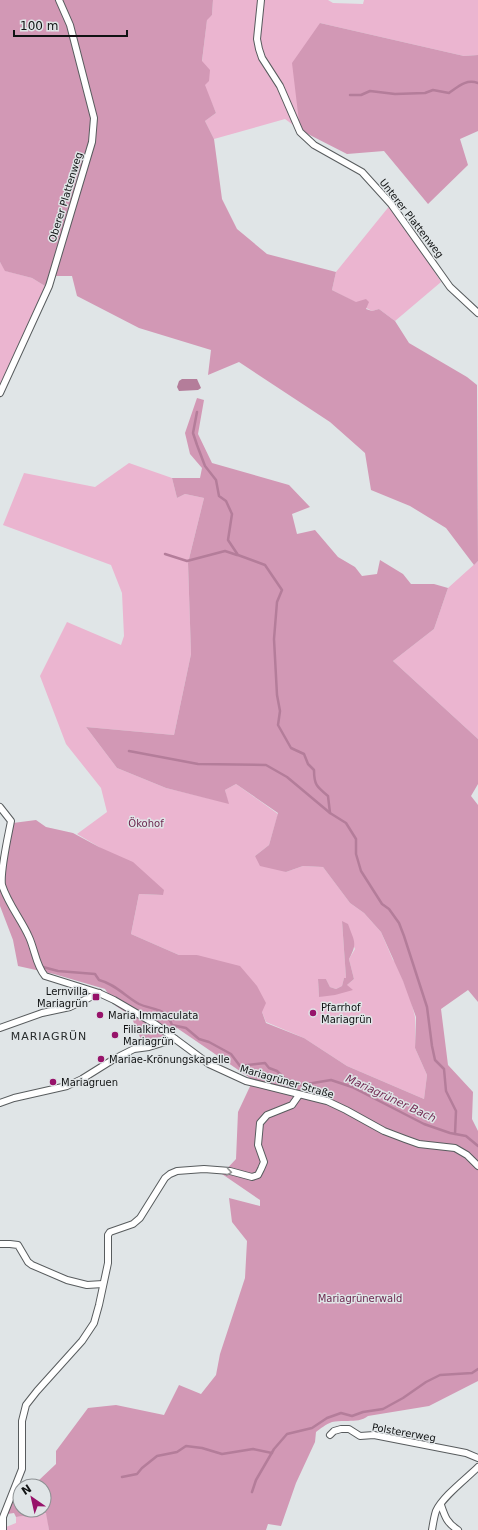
<svg xmlns="http://www.w3.org/2000/svg" width="478" height="1530" viewBox="0 0 478 1530" font-family="'DejaVu Sans',sans-serif">
  <style>
    .green { fill: #ebb5d0; fill-rule: evenodd }
    .forest { fill: #d298b5 }
    .water { fill: #b47d9a }
    .lines { fill: none; stroke-linecap: round; stroke-linejoin: round }
    .stream { stroke: #b47d9a; stroke-width: 2.5 }
    .minor-casing { stroke: #585c5e; stroke-width: 8 }
    .minor { stroke: #fff; stroke-width: 6 }
    .oneway { stroke: #949595 }
    .poi-dot { fill: #97136a; stroke: #e0e5e7; stroke-width: 1.5 }
    .labels { text-anchor: middle; stroke-width: 3; stroke-linejoin: round; paint-order: stroke }
    .street-label { font-size: 10px; fill: #111314; stroke: #e0e5e7 }
    .park-label { font-size: 10px; fill: #6c2850; stroke: #e0e5e7 }
    .poi-label { font-size: 10px; fill: #111314; stroke: #e0e5e7; text-anchor: start }
    .neighbourhood-label { font-size: 11px; letter-spacing: 1px; fill: #272b2c; stroke: #e0e5e7 }
    .water-label { font-size: 11px; font-style: italic; fill: #752f57; stroke: #e0e5e7 }
  </style>
  <rect width="100%" height="100%" fill="#e0e5e7"/>
  <!-- green -->
  <g class="green">
    <polygon points="213,0 328,0 333,3 363,4 364,0 478,0 478,55 464,56 320,23 300,130 285,119 214,139 205,121 216,113 204,85 202,62 207,19 212,15"/>
    <polygon points="391,204 441,282 395,321 379,309 372,311 332,290 336,272"/>
    <polygon points="0,262 6,271 32,278 45,286 0,386"/>
    <path d="M129,463L172,478L177,498L185,494L204,498L188,563L191,654L174,735L86,727L117,768L166,788L228,803L225,790L236,784L278,814L269,845L255,856L286,872L303,866L323,867L350,903L364,913L381,932L393,960L395,961L410,997L415,1017V1048L427,1075L424,1099L347,1066L304,1038L266,1022L262,1012L197,955H179L131,934L139,894L163,895L99,847L77,834L107,812L101,788L66,744L40,676L67,622L121,645L124,636L122,593L111,565L3,525L24,473L95,487ZM342,921L355,949L349,959L354,979L347,985L319,997L318,979H326L330,987L336,989L342,986L344,978H346Z"/>
    <polygon points="478,561 478,739 393,661 434,629 448,588"/>
    <polygon points="47,1513 49,1530 5,1530 6,1527 16,1523 16,1517"/>
  </g>
  <!-- forest -->
  <g class="forest">
    <polygon points="0,0 213,0 212,15 207,20 202,61 210,70 209,81 205,85 216,113 205,121 214,139 222,199 237,229 267,254 336,272 332,290 356,302 366,299 369,302 366,309 372,311 379,309 395,321 409,343 467,377 477,385 478,561 474,565 446,528 410,506 371,490 365,453 330,422 239,362 208,375 211,350 139,328 77,296 72,276 54,276 45,286 32,278 5,271 0,262"/>
    <polygon points="320,23 464,56 478,55 478,131 460,139 468,165 428,204 384,151 347,154 300,130 292,63"/>
    <path d="M197,398L204,400L198,434L212,463L289,485L310,507L292,514L297,534L315,530L338,557L355,567L362,576L377,574L380,560L403,574L411,584H434L448,588L434,629L393,661L478,739V784L471,796L478,805V1002L468,990L441,1009L448,1065L473,1092L472,1119L478,1131V1381L429,1406L368,1416C358,1424 344,1419 332,1422C326,1424 320,1429 316,1432L315,1442L296,1483L281,1526L268,1524L266,1530H49L46,1513L16,1517L14,1513L7,1514L20,1487V1510H44V1486H21L37,1482L56,1464V1451L88,1408L116,1405L164,1415L179,1385L201,1394L216,1375L220,1354L245,1278L247,1241L232,1222L229,1198L260,1206V1200L222,1174L236,1159L238,1112L253,1080L177,1028L172,1034L142,1042L131,1016L116,1006L105,989L54,974L18,966L13,940L0,906V901C0,875 0,845 13,823L36,820L46,827L73,833L99,847L133,862L164,890L163,895L139,894L131,934L179,955H197L240,966L257,986L266,1003L262,1012L266,1023L304,1038L347,1066L424,1099L427,1075L415,1048L416,1017L403,981L381,932L364,913L350,903L323,867L303,866L286,872L260,866L255,856L269,845L278,813L236,784L225,790L229,804L166,788L117,768L86,727L174,735L191,654L188,563L204,498L185,494L177,498L172,478H200L202,468L190,454L185,433Z"/>
    <path d="M342,921L348,924C354,941 358,943 349,959L354,979L347,985L353,990L335,995L319,997L318,979H326L330,987L336,989L342,986L344,978H346Z"/>
  </g>
  <!-- water -->
  <polygon class="water" points="182,379 197,379 201,388 198,390 179,391 177,387 179,381"/>
  <g class="lines">
    <!-- stream -->
    <g class="stream">
      <path d="M350,95H361L370,91L395,94L425,93L433,90L449,93C459,86 466,79 478,83"/>
      <path d="M197,412L193,433L197,445L205,466L216,480L219,496L226,501L232,514L228,540L238,555L265,565L282,590L277,602L274,639L277,695L280,711L278,725L291,748L304,754L308,764L314,770C314,785 317,787 328,796L330,813L346,823L356,839V854L361,871L382,904L389,909L399,923L404,936L427,1007L432,1046L435,1060L444,1069L446,1091L456,1111L455,1134"/>
      <polyline points="165,554 187,561 225,551 237,555"/>
      <polyline points="129,751 198,764 266,765 287,777 330,813"/>
      <path d="M43,967L58,971L95,974L99,980C115,984 125,996 139,1004C147,1008 158,1008 166,1014C169,1017 170,1020 172,1025L186,1028L199,1039L209,1042L231,1054L240,1066L265,1063L269,1068L277,1071L283,1077L297,1084L301,1085L331,1080L352,1087L424,1124L450,1133L466,1136L478,1146"/>
      <polyline points="122,1477 137,1474 142,1468 157,1456 177,1452 186,1446 202,1448 222,1454 253,1449 272,1453"/>
      <polyline points="252,1492 256,1480 274,1449 287,1434 312,1428 327,1418 341,1413 352,1416 363,1412 383,1409 403,1398 426,1382 440,1375 472,1373 478,1369"/>
    </g>
    <!-- minor casing -->
    <g class="minor-casing">
      <g id="minor">
        <polyline points="261,0 257,39 259,49 262,58 280,86 300,132 314,145 362,172 391,204 450,287 478,313"/>
        <polyline points="0,393 49,286 92,142 94,118 70,25 59,0"/>
        <path d="M0,807L11,821C8,837 0,871 2,885C8,904 21,919 29,937C35,950 36,966 45,976L99,993L114,1000L155,1024L209,1064L246,1081L327,1101L346,1110L384,1131L405,1139L419,1144L455,1148L467,1155L478,1166"/>
        <polyline points="0,1028 42,1013 70,1007 99,993"/>
        <polyline points="0,1103 14,1098 67,1086 82,1079 114,1059 134,1049 149,1047 175,1039"/>
        <polyline points="0,1244 10,1244 18,1245 28,1262 32,1265 67,1280 87,1285 103,1284"/>
        <polyline points="330,1435 334,1431 341,1429 349,1429 360,1436 374,1435 466,1453 478,1458"/>
        <path d="M441,1505C445,1517 447,1523 458,1530"/>
        <polyline points="3,1530 3,1517 22,1469 22,1421 26,1405 37,1391 82,1341 94,1323 99,1305 108,1263 108,1235 110,1232 133,1224 140,1218 165,1178 170,1174 177,1171 204,1169 230,1171 252,1177 258,1175 261,1169 264,1162 258,1145 260,1123 267,1115 292,1105 299,1095"/>
        <path d="M432,1530C433,1524 434,1517 436,1511C443,1496 466,1479 478,1467"/>
      </g>
    </g>
    <!-- minor -->
    <use href="#minor" class="minor"/>
  </g>
  <!-- one-way arrows -->
  <defs><path id="oneway-chevron" d="M-2-3.5L2.5 0L-2 3.5" fill="none" stroke-width="1.6" stroke-linecap="round" stroke-linejoin="round"/></defs>
  <use class="oneway" href="#oneway-chevron" transform="translate(229 1172) rotate(8)"/>
  <!-- markers -->
  <g class="poi-dot">
    <rect x="92" y="993" width="8" height="8" rx="2"/>
    <circle cx="313" cy="1013" r="4"/>
    <circle cx="100" cy="1015" r="4"/>
    <circle cx="115" cy="1035" r="4"/>
    <circle cx="101" cy="1059" r="4"/>
    <circle cx="53" cy="1082" r="4"/>
  </g>
  <g class="labels">
    <!-- street labels -->
    <g class="street-label">
      <text transform="translate(65 197) rotate(-73)" y="4">Oberer Plattenweg</text>
      <text transform="translate(412 218) rotate(52)" y="4">Unterer Plattenweg</text>
      <text transform="translate(287 1081) rotate(16)" y="4">Mariagrüner Straße</text>
      <text transform="translate(404 1432) rotate(10)" y="4">Polstererweg</text>
    </g>
    <!-- park labels -->
    <g class="park-label">
      <text x="146" y="827">Ökohof</text>
      <text x="360" y="1302">Mariagrünerwald</text>
    </g>
    <!-- poi labels -->
    <g class="poi-label">
      <text x="88" y="995" text-anchor="end">Lernvilla<tspan x="88" dy="12">Mariagrün</tspan></text>
      <text x="321" y="1011">Pfarrhof<tspan x="321" dy="12">Mariagrün</tspan></text>
      <text x="108" y="1019">Maria Immaculata</text>
      <text x="123" y="1033">Filialkirche<tspan x="123" dy="12">Mariagrün</tspan></text>
      <text x="109" y="1063">Mariae-Krönungskapelle</text>
      <text x="61" y="1086">Mariagruen</text>
    </g>
    <!-- neighbourhood labels -->
    <g class="neighbourhood-label">
      <text x="49" y="1040">MARIAGRÜN</text>
    </g>
    <!-- water labels -->
    <g class="water-label">
      <text transform="translate(391 1098) rotate(25)" y="4">Mariagrüner Bach</text>
    </g>
  </g>
  <!-- north arrow -->
  <g transform="translate(32 1498) rotate(326)"><circle r="19" fill="#e0e5e7" stroke="#8d9193"/>
  <path d="M0-3L7 15L0 10L-7 15Z" fill="#97136a"/>
  <text y="-6" font-size="11" font-weight="bold" text-anchor="middle" fill="#111314">N</text>
  </g>
  <!-- scale -->
  <path d="M14 30v6h113v-6" fill="none" stroke="#111314" stroke-width="2"/>
  <text x="20" y="30" font-size="12" fill="#111314" stroke="#e0e5e7" stroke-width="3" paint-order="stroke">100 m</text>
</svg>
